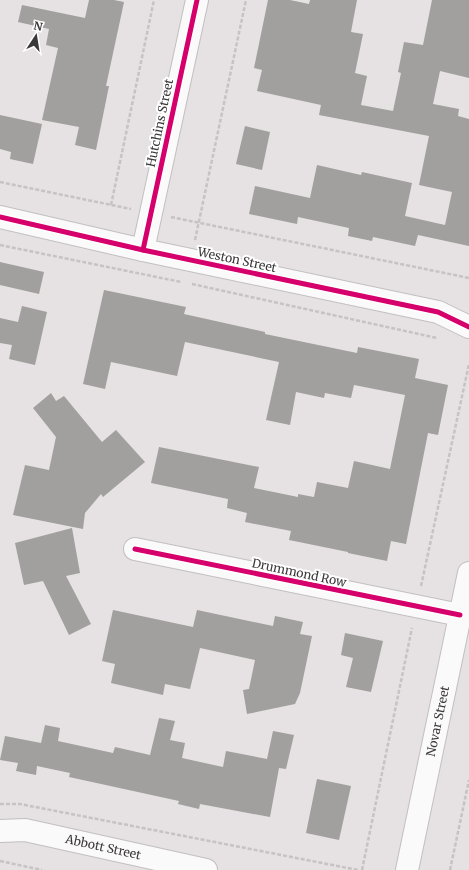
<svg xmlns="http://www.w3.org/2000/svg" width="469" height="870" viewBox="0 0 469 870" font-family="Merriweather,serif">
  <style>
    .building { fill: #a29f9f }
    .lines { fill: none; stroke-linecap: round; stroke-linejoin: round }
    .street-casing { stroke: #c3bfc0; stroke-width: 24 }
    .secondary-casing { stroke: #c3bfc0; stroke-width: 24 }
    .path { stroke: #c5c3c4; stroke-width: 2.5; stroke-dasharray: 4 2; stroke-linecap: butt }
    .street { stroke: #fbfafb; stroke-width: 22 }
    .secondary { stroke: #fbfafb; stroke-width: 22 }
    .cycleway-casing { stroke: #fff; stroke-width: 8 }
    .cycleway { stroke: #d6006c; stroke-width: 5 }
    .labels { text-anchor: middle; stroke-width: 4; stroke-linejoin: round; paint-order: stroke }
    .street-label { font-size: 12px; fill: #3b3839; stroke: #fff }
  </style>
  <rect width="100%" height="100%" fill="#e6e1e2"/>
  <!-- building -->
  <g class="building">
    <polygon points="89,0 114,0 124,2 106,86 109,86 96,150 75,145 79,127 42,120 58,48 46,45 49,29 18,22 22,5 85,18"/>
    <polygon points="268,0 290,0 309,4 310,0 357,0 351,32 363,34 355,73 367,76 361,105 393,111 401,73 398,72 404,42 423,45 432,0 469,0 469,78 440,71 433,104 459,109 458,116 469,119 469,246 418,235 415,246 373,237 372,241 348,236 349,228 298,217 297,224 249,214 255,186 310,198 317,165 361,175 362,172 412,183 405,216 445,225 452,192 419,185 429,136 319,115 321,105 257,91 262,70 254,68"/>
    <polygon points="0,115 42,124 33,164 10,159 11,152 0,149"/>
    <polygon points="245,126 270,132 262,170 236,164"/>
    <polygon points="0,262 44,272 39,294 0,285"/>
    <polygon points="104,290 186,307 184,314 265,332 265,334 357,353 358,347 419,359 415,378 448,385 438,435 428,433 406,544 391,541 387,561 348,553 348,552 289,540 291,531 245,522 247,513 227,508 228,499 151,483 159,447 259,467 254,488 298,497 298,494 314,497 317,482 348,488 354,461 390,469 405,395 354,385 351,398 325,393 324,398 296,392 290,425 266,420 279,362 185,342 177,376 111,362 105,389 83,384"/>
    <polygon points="22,306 47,312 35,365 9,359 12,345 0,343 0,318 18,322"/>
    <polygon points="51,393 56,401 64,396 102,442 116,430 145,462 103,497 101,494 85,513 83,529 13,515 25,465 49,470 56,437 33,408"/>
    <polygon points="72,528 80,573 66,576 91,624 69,635 43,581 24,585 15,543"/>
    <polygon points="113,610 193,627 197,610 273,626 275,616 303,622 300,634 312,636 300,693 295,704 247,714 243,690 249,689 255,660 200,648 190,689 165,684 163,695 111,683 115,664 102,661"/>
    <polygon points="345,633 383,641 371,692 346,687 353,658 341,655"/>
    <polygon points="159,718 175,721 170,740 185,743 182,758 223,767 226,751 267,759 273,731 294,735 286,769 279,768 270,817 200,804 199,809 178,804 179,801 69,777 70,773 37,766 36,775 16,771 18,763 0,760 5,736 41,743 45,725 60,728 58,741 113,753 115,747 150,755"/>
    <polygon points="317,779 351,786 339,840 306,833"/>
  </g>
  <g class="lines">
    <!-- street casing -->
    <g class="street-casing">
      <g id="street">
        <polyline points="0,217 143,250 438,312 469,327"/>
        <polyline points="143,250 197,0"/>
        <polyline points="135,549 460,615"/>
        <path id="s1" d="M0,831L25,830L206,870"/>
      </g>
    </g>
    <!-- secondary casing -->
    <g class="secondary-casing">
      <g id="secondary">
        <path id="s2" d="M407,870L469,573"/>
      </g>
    </g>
    <!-- path -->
    <g class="path">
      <polyline points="0,182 131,209"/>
      <polyline points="111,205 154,0"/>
      <polyline points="171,217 469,278"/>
      <polyline points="195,240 246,0"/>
      <polyline points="0,245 181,282"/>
      <polyline points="192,284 437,338"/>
      <polyline points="421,586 469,364"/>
      <polyline points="0,804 20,804 358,870"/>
      <polyline points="0,861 42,870"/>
      <polyline points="362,870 412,628"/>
      <polyline points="450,870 469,780"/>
    </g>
    <!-- street -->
    <use href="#street" class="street"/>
    <!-- secondary -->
    <use href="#secondary" class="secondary"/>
    <!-- cycleway casing -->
    <g class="cycleway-casing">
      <g id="cycleway">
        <polyline points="0,217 143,250 438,312 469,327"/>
        <polyline points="143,250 197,0"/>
        <polyline points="135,549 460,615"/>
      </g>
    </g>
    <!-- cycleway -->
    <use href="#cycleway" class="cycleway"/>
  </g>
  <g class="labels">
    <!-- street labels -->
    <g class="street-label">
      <text transform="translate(160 123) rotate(-78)" y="4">Hutchins Street</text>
      <text transform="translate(237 260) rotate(12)" y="4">Weston Street</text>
      <text transform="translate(299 573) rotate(12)" y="4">Drummond Row</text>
      <text dy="4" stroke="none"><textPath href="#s2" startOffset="152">Novar Street</textPath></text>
      <text dy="4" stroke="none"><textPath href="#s1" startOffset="105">Abbott Street</textPath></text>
    </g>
  </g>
  <!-- north arrow -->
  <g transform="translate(36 36) rotate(12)" stroke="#ffffff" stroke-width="3" paint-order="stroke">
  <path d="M0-3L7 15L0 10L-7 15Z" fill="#3b3839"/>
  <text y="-6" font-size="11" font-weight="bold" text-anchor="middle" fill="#3b3839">N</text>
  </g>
</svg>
